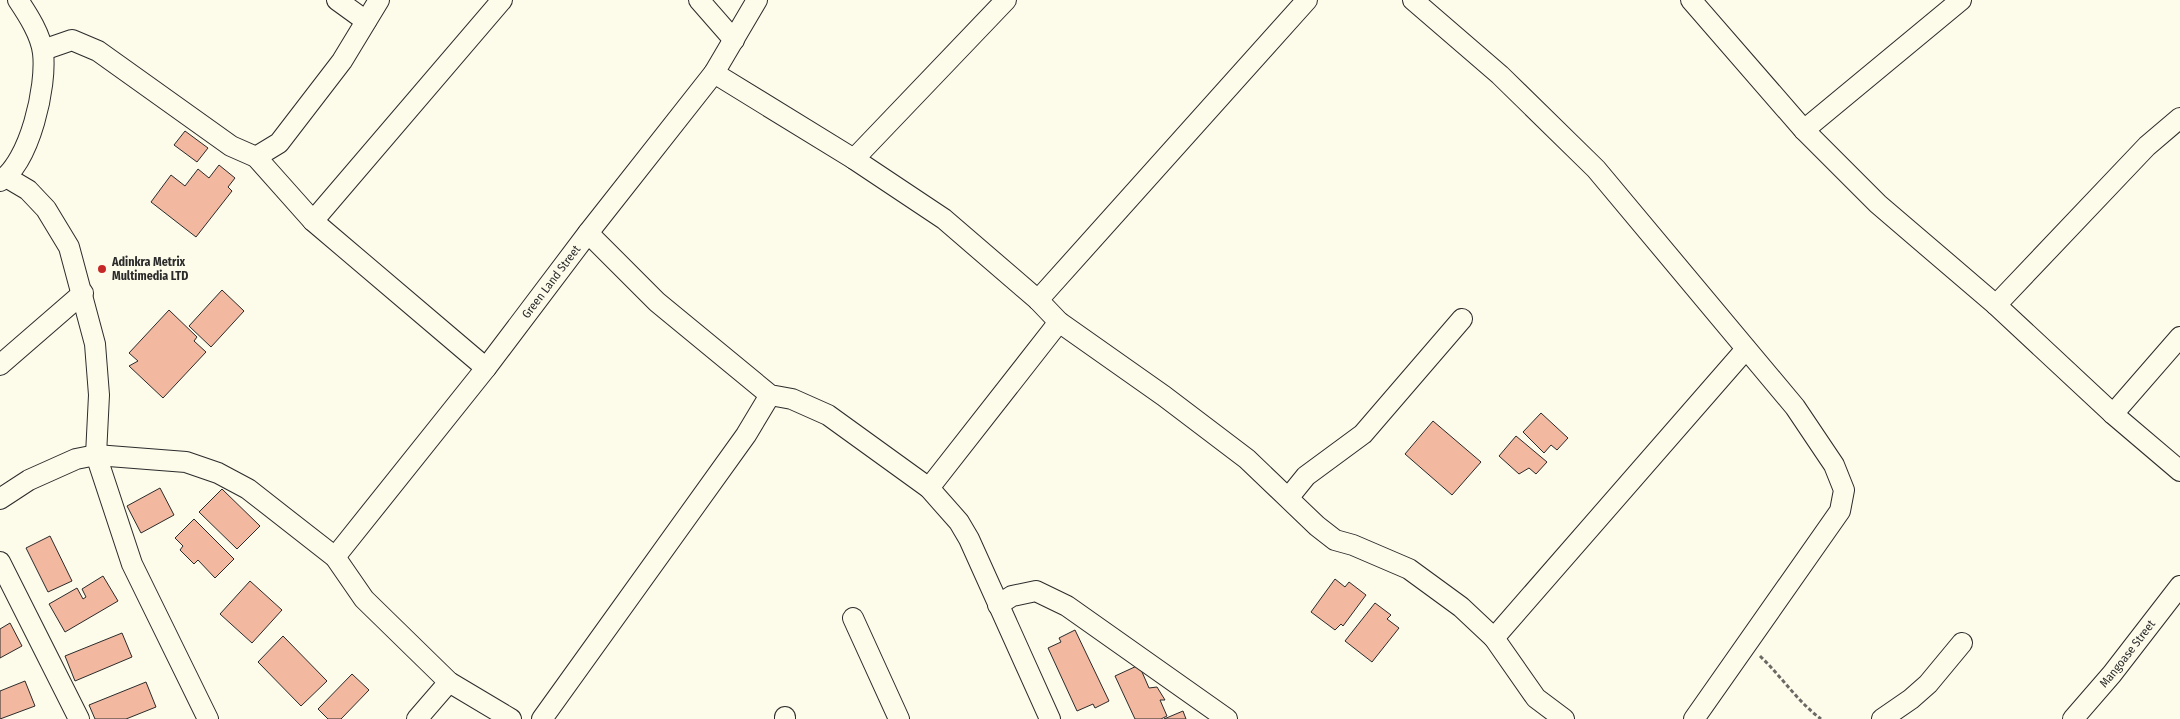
<svg xmlns="http://www.w3.org/2000/svg" width="2180" height="719" viewBox="0 0 2180 719" font-family="'Fira Sans Condensed',sans-serif">
  <style>
    .building { fill: #f2b8a0; stroke: #2b2b2b }
    .lines { fill: none; stroke-linecap: round; stroke-linejoin: round }
    .minor-casing { stroke: #2b2b2b; stroke-width: 22 }
    .path { stroke: #6a6964; stroke-width: 3; stroke-dasharray: 4 2.5; stroke-linecap: butt }
    .minor { stroke: #fdfbea; stroke-width: 20 }
    .poi-dot { fill: #c62828; stroke: #fdfbea; stroke-width: 2 }
    .labels { text-anchor: middle; stroke-width: 4; stroke-linejoin: round; paint-order: stroke }
    .poi-label { font-size: 12px; font-weight: bold; fill: #2b2b2b; stroke: #fdfbea; text-anchor: start }
    .street-label { font-size: 12px; fill: #2b2b2b; stroke: #fdfbea }
  </style>
  <rect width="100%" height="100%" fill="#fdfbea"/>
  <!-- building -->
  <g class="building">
    <polygon points="185,131 208,148 197,162 174,145"/>
    <polygon points="219,165 235,178 228,187 232,191 196,237 151,202 171,175 185,186 198,169 209,178"/>
    <polygon points="222,290 244,311 211,347 189,326"/>
    <polygon points="169,310 197,337 194,341 206,352 163,398 129,366 138,361 129,353"/>
    <polygon points="1541,413 1568,438 1557,450 1551,445 1544,453 1523,432"/>
    <polygon points="1433,421 1481,462 1452,495 1405,454"/>
    <polygon points="1516,436 1547,462 1536,474 1529,468 1519,474 1499,456"/>
    <polygon points="160,488 174,515 141,533 127,506"/>
    <polygon points="222,489 260,526 237,549 199,512"/>
    <polygon points="194,519 234,559 215,578 198,560 194,564 180,550 183,546 175,538"/>
    <polygon points="50,536 72,581 48,592 26,548"/>
    <polygon points="103,576 118,601 65,632 49,604 77,588 83,599 86,597 82,589"/>
    <polygon points="1335,579 1345,587 1349,582 1366,595 1343,626 1341,624 1335,630 1311,612"/>
    <polygon points="250,581 282,610 252,643 220,614"/>
    <polygon points="1375,603 1391,615 1387,619 1399,628 1372,662 1345,641"/>
    <polygon points="10,623 22,646 0,658 0,629"/>
    <polygon points="1075,630 1109,701 1095,708 1093,704 1077,711 1048,648 1061,642 1059,638"/>
    <polygon points="122,633 132,657 75,681 65,656"/>
    <polygon points="283,636 327,681 301,706 258,662"/>
    <polygon points="1139,665 1149,688 1157,687 1165,700 1160,700 1167,716 1161,719 1135,719 1115,676"/>
    <polygon points="352,674 369,690 341,719 328,719 318,709"/>
    <polygon points="25,681 35,706 0,719 0,691"/>
    <polygon points="146,682 156,707 126,719 95,719 89,705"/>
    <polygon points="1183,711 1186,719 1164,719"/>
  </g>
  <g class="lines">
    <!-- minor casing -->
    <g class="minor-casing">
      <g id="minor">
        <polyline points="337,0 366,21"/>
        <polyline points="699,0 734,40"/>
        <polyline points="1413,0 1500,75 1596,169 1795,407 1834,465 1844,490 1840,511 1694,719"/>
        <polyline points="1691,0 1804,130 1878,204 1996,305 2113,414 2180,471"/>
        <polyline points="43,50 72,40 98,51 231,146 256,157 313,221 486,368"/>
        <polyline points="714,73 854,159 944,219 1038,300 1059,322 1164,396 1247,459 1317,526 1335,540 1353,545 1409,569 1461,607 1494,638 1536,698 1564,719"/>
        <polyline points="1804,130 1961,0"/>
        <polyline points="256,157 279,143 342,61 379,0"/>
        <polyline points="854,159 1006,0"/>
        <polyline points="6,177 28,190 46,209 69,247 95,344 99,395 96,455 132,564 208,719"/>
        <path d="M0,181C30,162 47,86 43,53C41,35 28,15 18,0"/>
        <polyline points="313,221 502,0"/>
        <polyline points="588,233 657,302 770,395 792,399 828,415 929,488 959,522 969,539 1050,719"/>
        <polyline points="1038,300 1307,0"/>
        <polyline points="1996,305 2147,146 2180,118"/>
        <polyline points="0,365 83,293"/>
        <polyline points="2113,414 2180,337"/>
        <polyline points="929,488 1059,322"/>
        <polyline points="1289,497 1306,476 1363,434 1462,319"/>
        <polyline points="0,499 29,480 76,459 96,455 186,462 218,473 248,489 335,557 364,599 449,682 511,719"/>
        <path id="s1" d="M335,557L486,368L588,233L714,73L757,0"/>
        <polyline points="0,562 79,719"/>
        <polyline points="998,605 1012,596 1036,591 1067,606 1227,719"/>
        <polyline points="853,618 899,719"/>
        <polyline points="1494,638 1746,349"/>
        <polyline points="785,717 785,719"/>
        <polyline points="417,719 449,682"/>
        <polyline points="542,719 746,435 770,395"/>
        <polyline points="1882,719 1911,699 1928,684 1962,643"/>
        <path id="s2" d="M2073,719L2112,674L2180,586"/>
      </g>
    </g>
    <!-- path -->
    <path class="path" d="M1760,656C1782,677 1797,701 1821,719"/>
    <!-- minor -->
    <use href="#minor" class="minor"/>
  </g>
  <!-- markers -->
  <circle class="poi-dot" cx="102" cy="269" r="5"/>
  <g class="labels">
    <!-- poi labels -->
    <g class="poi-label">
      <text x="112" y="266">Adinkra Metrix<tspan x="112" dy="14">Multimedia LTD</tspan></text>
    </g>
    <!-- street labels -->
    <g class="street-label">
      <text dy="4" stroke="none"><textPath href="#s1" startOffset="350">Green Land Street</textPath></text>
      <text dy="4" stroke="none"><textPath href="#s2" startOffset="85">Mangoase Street</textPath></text>
    </g>
  </g>
</svg>
